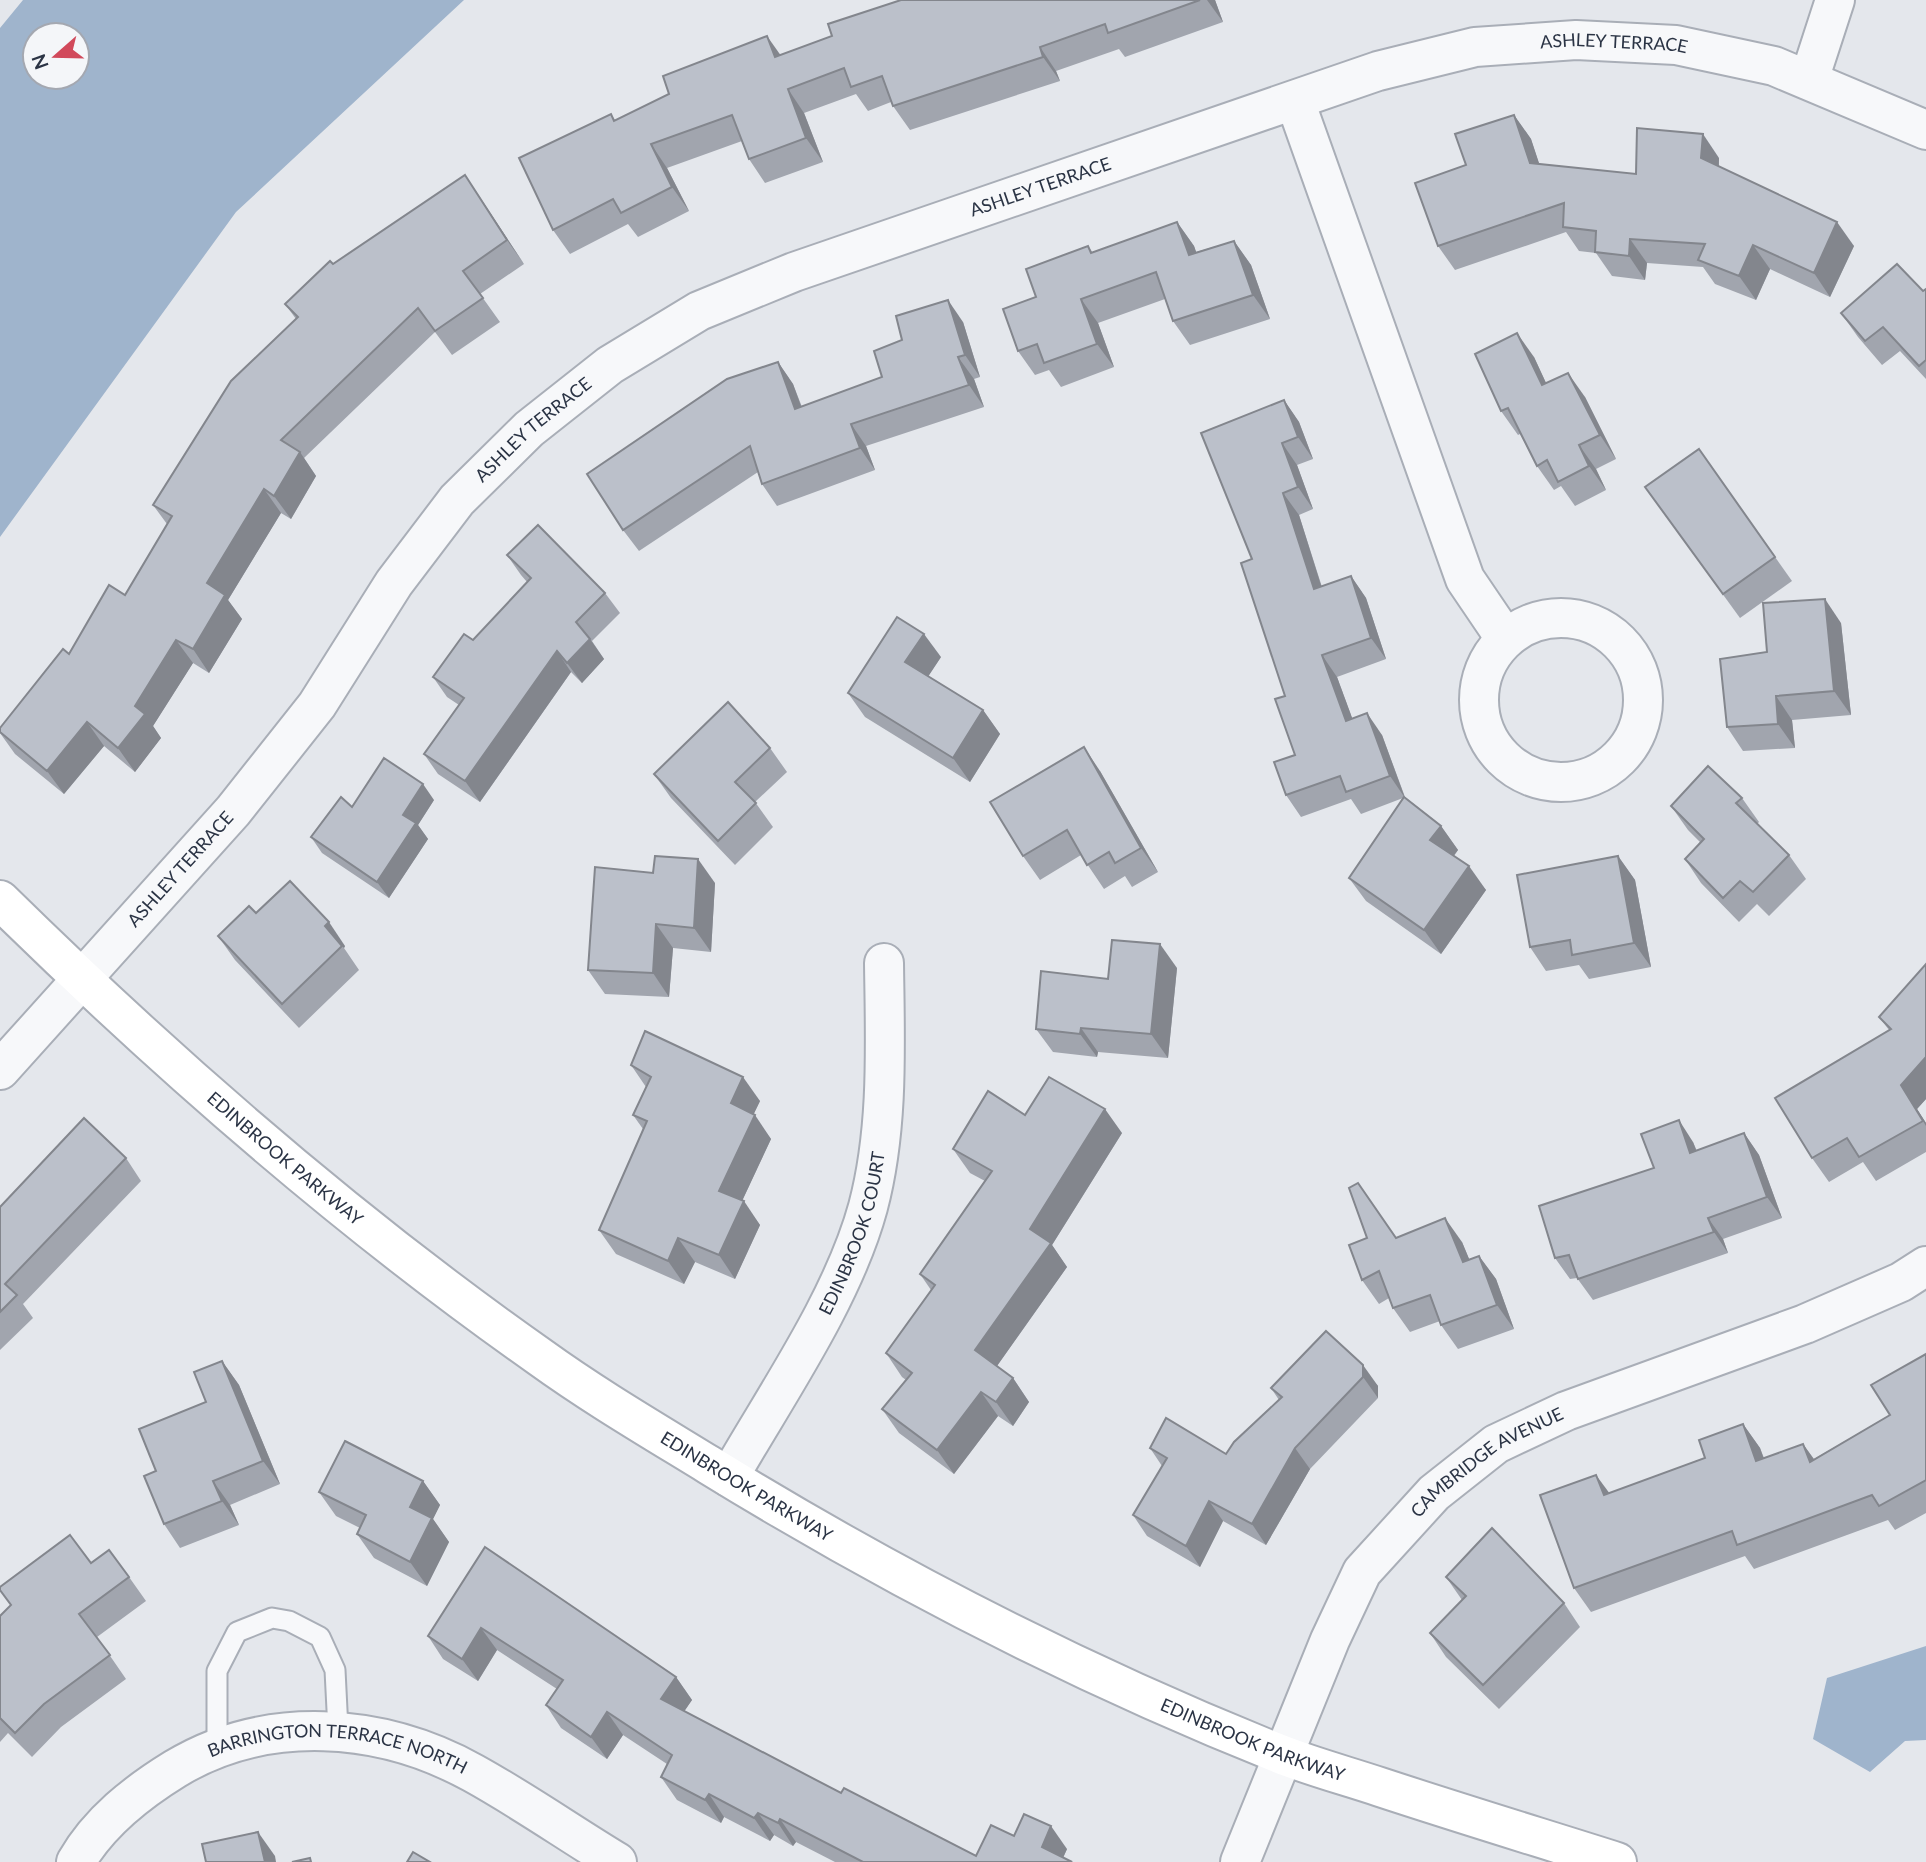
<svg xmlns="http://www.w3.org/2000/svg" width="1926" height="1862" viewBox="0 0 1926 1862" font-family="Lato,sans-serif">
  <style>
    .water { fill: #9fb4cc; fill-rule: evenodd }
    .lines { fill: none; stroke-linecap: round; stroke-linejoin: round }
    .lane-casing { stroke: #a9aeb7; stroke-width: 23 }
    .street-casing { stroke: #a9aeb7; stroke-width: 42 }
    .secondary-casing { stroke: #a9aeb7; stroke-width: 42 }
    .lane { stroke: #f7f8fa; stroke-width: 19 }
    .street { stroke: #f7f8fa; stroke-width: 38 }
    .secondary { stroke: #fff; stroke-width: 38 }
    .wall { fill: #a1a5ae }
    .shaded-wall { fill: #83868d }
    .building { fill: #bbc0ca; stroke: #83868d; stroke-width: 2 }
    .labels { text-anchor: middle; stroke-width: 5; stroke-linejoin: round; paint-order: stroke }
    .street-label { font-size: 18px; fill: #2b3445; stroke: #f4f6f9 }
  </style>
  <rect width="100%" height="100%" fill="#e4e7ec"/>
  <!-- water -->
  <g class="water">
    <path d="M23,0H464L236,212L0,537V28ZM77,35V77H35V35Z"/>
    <polygon points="1926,1646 1926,1740 1905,1741 1870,1772 1813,1739 1827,1678"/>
  </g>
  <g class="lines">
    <!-- lane casing -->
    <g class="lane-casing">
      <polyline id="lane" points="217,1749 217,1671 237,1632 272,1618 289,1621 320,1637 335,1670 338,1730"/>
    </g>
    <!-- street casing -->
    <g class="street-casing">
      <g id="street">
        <polyline points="1809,80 1835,0"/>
        <polyline points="1295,101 1465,579 1505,638"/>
        <circle cx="1561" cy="700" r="82"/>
        <path id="s1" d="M0,1070L233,811L317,705L394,583L457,500L529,429L610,365L699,311L794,272L1378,71L1475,47L1576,40L1676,45L1774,66L1926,130"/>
        <path id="s2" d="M729,1477C776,1395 843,1299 868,1207C889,1128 885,1043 884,963"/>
        <path id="s3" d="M76,1862C99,1822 136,1793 175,1769C266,1714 381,1722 473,1773C522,1800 569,1833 617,1862"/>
        <path id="s4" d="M1240,1862L1330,1640L1362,1572L1434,1493L1496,1444L1566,1411L1805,1324L1901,1282L1926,1266"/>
      </g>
    </g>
    <!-- secondary casing -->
    <g class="secondary-casing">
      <g id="secondary">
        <path id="s5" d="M0,900C168,1065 348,1222 540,1357C594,1396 652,1430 709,1465C891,1577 1082,1675 1280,1754C1313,1767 1347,1776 1380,1787C1459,1813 1538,1837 1617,1862"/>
      </g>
    </g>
    <!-- lane -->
    <use href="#lane" class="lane"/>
    <!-- street -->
    <use href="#street" class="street"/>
    <!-- secondary -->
    <use href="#secondary" class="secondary"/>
  </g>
  <!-- wall -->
  <g class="wall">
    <polygon points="901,0 1215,0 1223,22 1125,57 1119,49 1056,71 1060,81 910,130 893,106 891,102 868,111 856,94 804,113 823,162 765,183 749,159 742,141 667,168 689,211 638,237 628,224 570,254 553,230 611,114 615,120 780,55 832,36"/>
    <polygon points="1514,115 1531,139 1539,164 1636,174 1719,158 1719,166 1854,246 1830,297 1770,269 1756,300 1715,284 1703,267 1647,263 1645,280 1612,276 1596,253 1579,251 1566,232 1455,270 1438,246 1466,165"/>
    <polygon points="465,175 524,264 480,294 500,322 452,355 435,332 304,458 316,476 291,519 281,513 228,600 242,619 209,673 193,663 153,726 161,738 135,772 104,746 64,794 15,754 0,733 0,728 125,595 167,524 153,505 296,319 285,304 333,264"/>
    <polygon points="1177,222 1194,246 1196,252 1234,241 1251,265 1270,319 1190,345 1173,321 1165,299 1098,323 1114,367 1061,387 1049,370 1035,375 1018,351 1036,297 1088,246 1093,253"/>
    <polygon points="1926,289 1926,379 1900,351 1882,365 1858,337 1841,313 1923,291"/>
    <polygon points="963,322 980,377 974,379 984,407 866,446 875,470 777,506 762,484 758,472 639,551 623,530 778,362 793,384 802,407 882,377"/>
    <polygon points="1534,357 1546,383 1585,397 1616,459 1596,469 1606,490 1575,506 1561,486 1554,490 1537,466 1520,434 1518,435 1501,411"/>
    <polygon points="1284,400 1299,422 1313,459 1297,465 1313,509 1299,515 1322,587 1351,576 1366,598 1386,659 1337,677 1352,718 1382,735 1405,797 1441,826 1458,850 1454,856 1486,890 1441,954 1366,901 1349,878 1403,798 1361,814 1351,799 1301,817 1286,795 1295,755 1285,696 1252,559"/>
    <polygon points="1699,449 1792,581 1740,618 1645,487"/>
    <polygon points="507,555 605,593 620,613 592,641 604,659 582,683 571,672 480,802 438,774 424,754 459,705 447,697 433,677 473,640 527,582 521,575"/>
    <polygon points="1841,623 1851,715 1792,720 1795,748 1743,751 1727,727 1767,652"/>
    <polygon points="941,657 928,676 983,710 1000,734 970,782 865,717 848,693"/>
    <polygon points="770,748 787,772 755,802 773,827 735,865 671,798 654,774"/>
    <polygon points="1100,771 1158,872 1132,887 1125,876 1104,889 1081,855 1040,880 1023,856"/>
    <polygon points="1742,798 1759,822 1757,824 1789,855 1806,879 1769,916 1757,904 1739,922 1701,883 1685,859 1700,842 1688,830 1671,806"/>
    <polygon points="434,800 418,825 428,839 389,898 322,853 311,837 352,807"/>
    <polygon points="1618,856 1635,880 1651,967 1589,979 1579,965 1546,971 1530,947"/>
    <polygon points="715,883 711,952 673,948 669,997 605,994 588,970"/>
    <polygon points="256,913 345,946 344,948 359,970 299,1028 235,960 218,936"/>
    <polygon points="1926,964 1926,1099 1917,1109 1926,1123 1926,1152 1876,1181 1863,1162 1829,1182 1812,1158 1889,1030 1879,1017"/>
    <polygon points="1177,968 1168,1058 1098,1052 1097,1057 1053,1052 1036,1029 1108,979"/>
    <polygon points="631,1065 760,1101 753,1115 771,1139 742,1201 760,1225 735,1279 695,1262 684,1284 616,1254 599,1230 643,1129 633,1115 646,1087"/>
    <polygon points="1025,1115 1122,1133 1052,1245 1067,1267 997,1366 1013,1378 1029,1402 1013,1426 998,1416 954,1474 899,1433 882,1409 906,1380 902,1377 886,1353 931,1290 920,1274 985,1181 970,1173 953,1149"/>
    <polygon points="1744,1133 1759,1155 1782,1218 1723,1239 1728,1253 1593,1300 1577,1278 1570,1279 1555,1258 1654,1168 1693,1142 1697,1151"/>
    <polygon points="126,1158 141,1181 23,1304 33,1318 0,1350 0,1207"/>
    <polygon points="1396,1238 1462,1242 1469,1259 1479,1256 1496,1279 1514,1329 1458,1349 1441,1325 1440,1321 1410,1332 1393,1308 1389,1298 1379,1304 1362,1280"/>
    <polygon points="1326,1331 1378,1386 1378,1398 1310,1469 1266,1545 1223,1521 1200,1567 1147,1536 1133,1515 1162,1466 1150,1448 1226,1454 1279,1400 1271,1388"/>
    <polygon points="1926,1354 1926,1513 1895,1530 1888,1520 1754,1569 1745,1556 1591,1612 1574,1588 1609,1493 1705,1458 1743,1424 1760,1448 1764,1458 1803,1444 1814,1459 1890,1415"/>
    <polygon points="222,1361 239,1385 280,1484 230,1505 239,1525 180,1548 164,1524 206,1402"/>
    <polygon points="423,1481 440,1505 433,1519 449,1542 427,1586 374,1558 357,1534 360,1528 336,1516 319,1492"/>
    <polygon points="485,1547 676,1677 692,1700 684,1711 841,1793 976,1856 1014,1836 1067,1849 1063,1858 1073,1862 835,1862 796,1842 793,1846 774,1835 770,1841 724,1817 721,1823 677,1800 661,1777 667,1764 623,1735 607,1759 561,1728 546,1705 557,1689 497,1650 478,1681 443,1659 428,1636"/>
    <polygon points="91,1563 129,1577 146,1601 97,1637 126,1679 61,1727 32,1757 8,1733 0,1742 0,1616"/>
    <polygon points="1446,1577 1564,1603 1580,1627 1499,1709 1446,1657 1430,1633 1462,1600"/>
  </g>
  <!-- shaded-wall -->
  <g class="shaded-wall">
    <polygon points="1207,0 1215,0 1223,22"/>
    <polygon points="767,36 784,60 775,57"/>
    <polygon points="1040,47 1056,71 1060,81 1043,57"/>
    <polygon points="788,89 804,113 823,162 806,138"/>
    <polygon points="1514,115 1531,139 1547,187 1530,163"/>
    <polygon points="1703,134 1719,158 1718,182 1701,158"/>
    <polygon points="651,144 667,168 689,211 672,187"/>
    <polygon points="465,175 481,199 524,264 507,240"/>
    <polygon points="1177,222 1194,246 1206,279 1189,255"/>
    <polygon points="1837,222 1854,246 1830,297 1814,273"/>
    <polygon points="1630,239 1647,263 1645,280 1629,256"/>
    <polygon points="1234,241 1251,265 1270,319 1253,295"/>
    <polygon points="1753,245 1770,269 1756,300 1739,276"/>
    <polygon points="1081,299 1098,323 1114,367 1097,344"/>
    <polygon points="948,300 963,322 980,377 965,355"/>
    <polygon points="1517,333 1534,357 1558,409 1542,385"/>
    <polygon points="958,357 974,379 984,407 969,385"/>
    <polygon points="778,362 793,384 810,431 795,409"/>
    <polygon points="1568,373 1585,397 1616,459 1600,435"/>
    <polygon points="1284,400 1299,422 1313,459 1298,437"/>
    <polygon points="851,424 866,446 875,470 860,448"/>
    <polygon points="1282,443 1297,465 1313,509 1298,487"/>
    <polygon points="1579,445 1596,469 1606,490 1589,466"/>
    <polygon points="300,452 316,476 291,519 274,496"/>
    <polygon points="264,489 281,513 228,600 242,619 209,673 193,649 207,583"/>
    <polygon points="1283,493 1299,515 1329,611 1314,589"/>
    <polygon points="1351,576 1366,598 1386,659 1371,638"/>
    <polygon points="1825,599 1841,623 1851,715 1834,691"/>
    <polygon points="924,634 941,657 922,686 905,662"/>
    <polygon points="590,639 604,659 582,683 567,663"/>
    <polygon points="176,640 193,663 153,726 161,738 135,772 118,748 135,706"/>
    <polygon points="557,651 571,672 480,802 465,781"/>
    <polygon points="1322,655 1337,677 1361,742 1346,721"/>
    <polygon points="1776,696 1792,720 1795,748 1778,724"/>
    <polygon points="983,710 1000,734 970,782 953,758"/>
    <polygon points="1367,713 1382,735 1405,798 1390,776"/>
    <polygon points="87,722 104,746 64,794 47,771"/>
    <polygon points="1084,747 1100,771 1158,872 1141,848"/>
    <polygon points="423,784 434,800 418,825 428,839 389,898 377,882 403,815"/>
    <polygon points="1441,826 1458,850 1447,864 1430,840"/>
    <polygon points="1618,856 1635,880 1651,967 1634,943"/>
    <polygon points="698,859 715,883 711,952 694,928"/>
    <polygon points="1469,866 1486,890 1441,954 1424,930"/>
    <polygon points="329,922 345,946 344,948 325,926"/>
    <polygon points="656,924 673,948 669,997 653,973"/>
    <polygon points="1160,944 1177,968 1168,1058 1151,1034"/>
    <polygon points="1081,1028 1098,1052 1097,1057 1080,1034"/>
    <polygon points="1926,1057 1926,1099 1917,1109 1926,1123 1926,1126 1901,1085"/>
    <polygon points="743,1077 760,1101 748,1126 731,1103"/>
    <polygon points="1105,1109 1122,1133 1052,1245 1067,1267 992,1373 975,1350 1030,1229"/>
    <polygon points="755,1115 771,1139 736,1214 719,1191"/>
    <polygon points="1679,1120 1693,1142 1705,1174 1690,1153"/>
    <polygon points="1744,1133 1759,1155 1782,1218 1767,1197"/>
    <polygon points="744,1201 760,1225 735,1279 719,1255"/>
    <polygon points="1445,1218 1462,1242 1480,1285 1463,1262"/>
    <polygon points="1708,1218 1723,1239 1728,1253 1714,1232"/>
    <polygon points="678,1238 695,1262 684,1284 668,1261"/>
    <polygon points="1479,1256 1496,1279 1514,1329 1497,1305"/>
    <polygon points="222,1361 239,1385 280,1484 263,1461"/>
    <polygon points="1363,1365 1378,1386 1378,1398 1363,1377"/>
    <polygon points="1013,1378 1029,1402 1013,1426 996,1402"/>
    <polygon points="981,1392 998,1416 954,1474 937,1450"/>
    <polygon points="1743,1424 1760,1448 1773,1485 1756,1461"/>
    <polygon points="1803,1444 1820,1468 1810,1462"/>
    <polygon points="1295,1448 1310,1469 1266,1545 1252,1524"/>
    <polygon points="1596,1475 1613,1498 1604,1495"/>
    <polygon points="213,1481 230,1505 239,1525 222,1501"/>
    <polygon points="423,1481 440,1505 433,1519 449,1542 427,1586 410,1562 410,1507"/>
    <polygon points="1209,1501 1223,1521 1200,1567 1186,1546"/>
    <polygon points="481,1628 497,1650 478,1681 462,1659"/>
    <polygon points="676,1677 692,1700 677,1722 661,1699"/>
    <polygon points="607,1712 623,1735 607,1759 591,1737"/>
    <polygon points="709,1794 724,1817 721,1823 705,1800"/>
    <polygon points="758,1813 774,1835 770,1841 754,1818"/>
    <polygon points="780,1819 796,1842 793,1846 778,1823"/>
    <polygon points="1051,1826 1067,1849 1061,1862 1042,1847"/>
    <polygon points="258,1832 275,1856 276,1862 265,1862"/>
  </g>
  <!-- building -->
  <g class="building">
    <polygon points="901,0 1200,0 1108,33 1105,24 1040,47 1043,57 893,106 882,76 851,87 844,68 788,89 806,138 749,159 732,115 651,144 672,187 621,213 613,199 553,230 519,158 611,114 614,121 669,94 663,76 767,36 775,57 832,36 828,24"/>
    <polygon points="1514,115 1530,163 1636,174 1637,128 1703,134 1701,158 1837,222 1814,273 1753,245 1739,276 1698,260 1705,244 1630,239 1629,256 1595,252 1596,231 1563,227 1564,203 1438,246 1415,183 1466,165 1455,134"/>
    <polygon points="465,175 507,240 463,271 483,298 435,331 418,308 281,440 300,452 274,496 264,489 207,583 225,595 193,649 176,640 135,706 145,714 118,748 87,722 47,771 0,732 0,728 63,649 69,654 109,585 125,595 172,516 153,505 231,381 298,317 285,304 330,261 333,264"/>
    <polygon points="1177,222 1189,255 1234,241 1253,295 1173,321 1156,272 1081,299 1097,344 1044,363 1037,344 1018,351 1003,309 1036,297 1026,269 1088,246 1091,253"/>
    <polygon points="1897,264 1923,291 1926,289 1926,360 1919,366 1883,327 1865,341 1841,313"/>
    <polygon points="948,300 965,355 958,357 969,385 851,424 860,448 762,484 750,446 623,530 587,474 727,379 778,362 795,409 882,377 874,351 902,340 896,316"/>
    <polygon points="1517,333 1542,385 1568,373 1600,435 1579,445 1589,466 1558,482 1547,460 1537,466 1508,408 1501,411 1475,354"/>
    <polygon points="1284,400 1298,437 1282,443 1298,487 1283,493 1314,589 1351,576 1371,638 1322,655 1346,721 1367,713 1390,776 1346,792 1340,776 1286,795 1274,762 1295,755 1275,699 1285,696 1241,563 1252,559 1201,433"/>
    <polygon points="1699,449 1775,557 1723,594 1645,487"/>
    <polygon points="538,525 605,593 576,622 590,639 567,663 557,651 465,781 424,754 464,698 433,677 464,634 473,640 531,578 507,555"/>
    <polygon points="1825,599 1834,691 1776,696 1778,724 1727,727 1720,659 1767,652 1763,603"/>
    <polygon points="897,617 924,634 905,662 983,710 953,758 848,693"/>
    <polygon points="728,702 770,748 735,782 756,803 718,841 654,774"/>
    <polygon points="1084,747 1141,848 1115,863 1109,852 1087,865 1067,830 1023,856 990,802"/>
    <polygon points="384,758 423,784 403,815 416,823 377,882 311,837 341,797 352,807"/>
    <polygon points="1708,766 1742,798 1736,803 1789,855 1753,892 1740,881 1723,898 1685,859 1704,839 1671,806"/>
    <polygon points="1404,797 1441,826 1430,840 1469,866 1424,930 1349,878"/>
    <polygon points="655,856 698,859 694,928 656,924 653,973 588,970 595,867 653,873"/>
    <polygon points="1618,856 1634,943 1572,955 1570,940 1530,947 1517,875"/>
    <polygon points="290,881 329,922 325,926 342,946 282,1004 218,936 249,906 256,913"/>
    <polygon points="1112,940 1160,944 1151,1034 1081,1028 1080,1034 1036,1029 1041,971 1108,979"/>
    <polygon points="1926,964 1926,1057 1901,1085 1923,1121 1859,1157 1847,1138 1812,1158 1775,1098 1891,1029 1879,1017"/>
    <polygon points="645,1031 743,1077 731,1103 755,1115 719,1191 744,1201 719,1255 678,1238 668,1261 599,1230 647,1121 633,1115 651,1077 631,1065"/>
    <polygon points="1049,1077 1105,1109 1030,1229 1051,1243 975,1350 1013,1378 996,1402 981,1392 937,1450 882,1409 912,1373 886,1353 935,1285 920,1274 992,1171 953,1149 988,1091 1025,1115"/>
    <polygon points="84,1118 126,1158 5,1284 17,1295 0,1312 0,1207"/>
    <polygon points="1679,1120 1690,1153 1744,1133 1767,1197 1708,1218 1714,1232 1578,1279 1569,1255 1555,1258 1539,1206 1654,1168 1641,1134"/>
    <polygon points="1358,1183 1396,1238 1445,1218 1463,1262 1479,1256 1497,1305 1441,1325 1430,1295 1393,1308 1379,1271 1362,1280 1349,1245 1367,1238 1349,1188"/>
    <polygon points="1326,1331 1363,1365 1363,1377 1295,1448 1252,1524 1209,1501 1186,1546 1133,1515 1167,1458 1150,1448 1166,1418 1226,1454 1234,1442 1282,1397 1271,1388"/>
    <polygon points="1926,1354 1926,1480 1879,1506 1872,1495 1737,1545 1732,1531 1574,1588 1540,1495 1596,1475 1604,1495 1705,1458 1699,1440 1743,1424 1756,1461 1803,1444 1810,1462 1890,1415 1871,1385"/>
    <polygon points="222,1361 263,1461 213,1481 222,1501 164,1524 144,1476 156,1471 139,1429 206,1402 194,1372"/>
    <polygon points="345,1441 423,1481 410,1507 432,1518 410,1562 357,1534 366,1515 319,1492"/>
    <polygon points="1492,1528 1564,1603 1483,1685 1430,1633 1466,1596 1446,1577"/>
    <polygon points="70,1535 91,1563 109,1550 129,1577 79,1614 110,1655 44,1704 15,1733 0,1718 0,1616 11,1605 0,1590 0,1587"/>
    <polygon points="485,1547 676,1677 661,1699 841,1793 844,1788 976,1856 991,1825 1014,1836 1024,1814 1051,1826 1042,1847 1072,1862 863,1862 780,1819 778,1823 758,1813 754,1818 709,1794 705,1800 661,1777 672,1755 607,1712 591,1737 546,1705 563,1680 481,1628 462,1659 428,1636"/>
    <polygon points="258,1832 265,1862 206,1862 202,1844"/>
    <polygon points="413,1852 430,1862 407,1862"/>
    <polygon points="310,1858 311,1862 292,1862"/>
  </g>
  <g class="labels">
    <!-- street labels -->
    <g class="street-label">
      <text dy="6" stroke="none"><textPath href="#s1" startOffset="2000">ASHLEY TERRACE</textPath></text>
      <text dy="6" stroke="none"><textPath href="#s1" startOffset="1404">ASHLEY TERRACE</textPath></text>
      <text dy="6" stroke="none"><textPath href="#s1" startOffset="836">ASHLEY TERRACE</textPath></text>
      <text dy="6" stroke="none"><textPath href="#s1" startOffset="270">ASHLEY TERRACE</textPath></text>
      <text dy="6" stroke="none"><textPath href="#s5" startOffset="385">EDINBROOK PARKWAY</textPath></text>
      <text dy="6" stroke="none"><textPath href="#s2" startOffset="275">EDINBROOK COURT</textPath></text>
      <text dy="6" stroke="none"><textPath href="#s4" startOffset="483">CAMBRIDGE AVENUE</textPath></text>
      <text dy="6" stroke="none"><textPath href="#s5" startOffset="952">EDINBROOK PARKWAY</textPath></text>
      <text dy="6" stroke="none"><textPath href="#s5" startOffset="1519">EDINBROOK PARKWAY</textPath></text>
      <text dy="6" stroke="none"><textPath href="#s3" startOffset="308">BARRINGTON TERRACE NORTH</textPath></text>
    </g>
  </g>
  <!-- north arrow -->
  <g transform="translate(56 56) rotate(250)"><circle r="33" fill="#f4f6f9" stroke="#a4a8b1" stroke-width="2"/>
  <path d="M0-5L12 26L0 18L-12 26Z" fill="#d1495b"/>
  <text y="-10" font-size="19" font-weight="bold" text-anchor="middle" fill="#2b3445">N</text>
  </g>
</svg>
